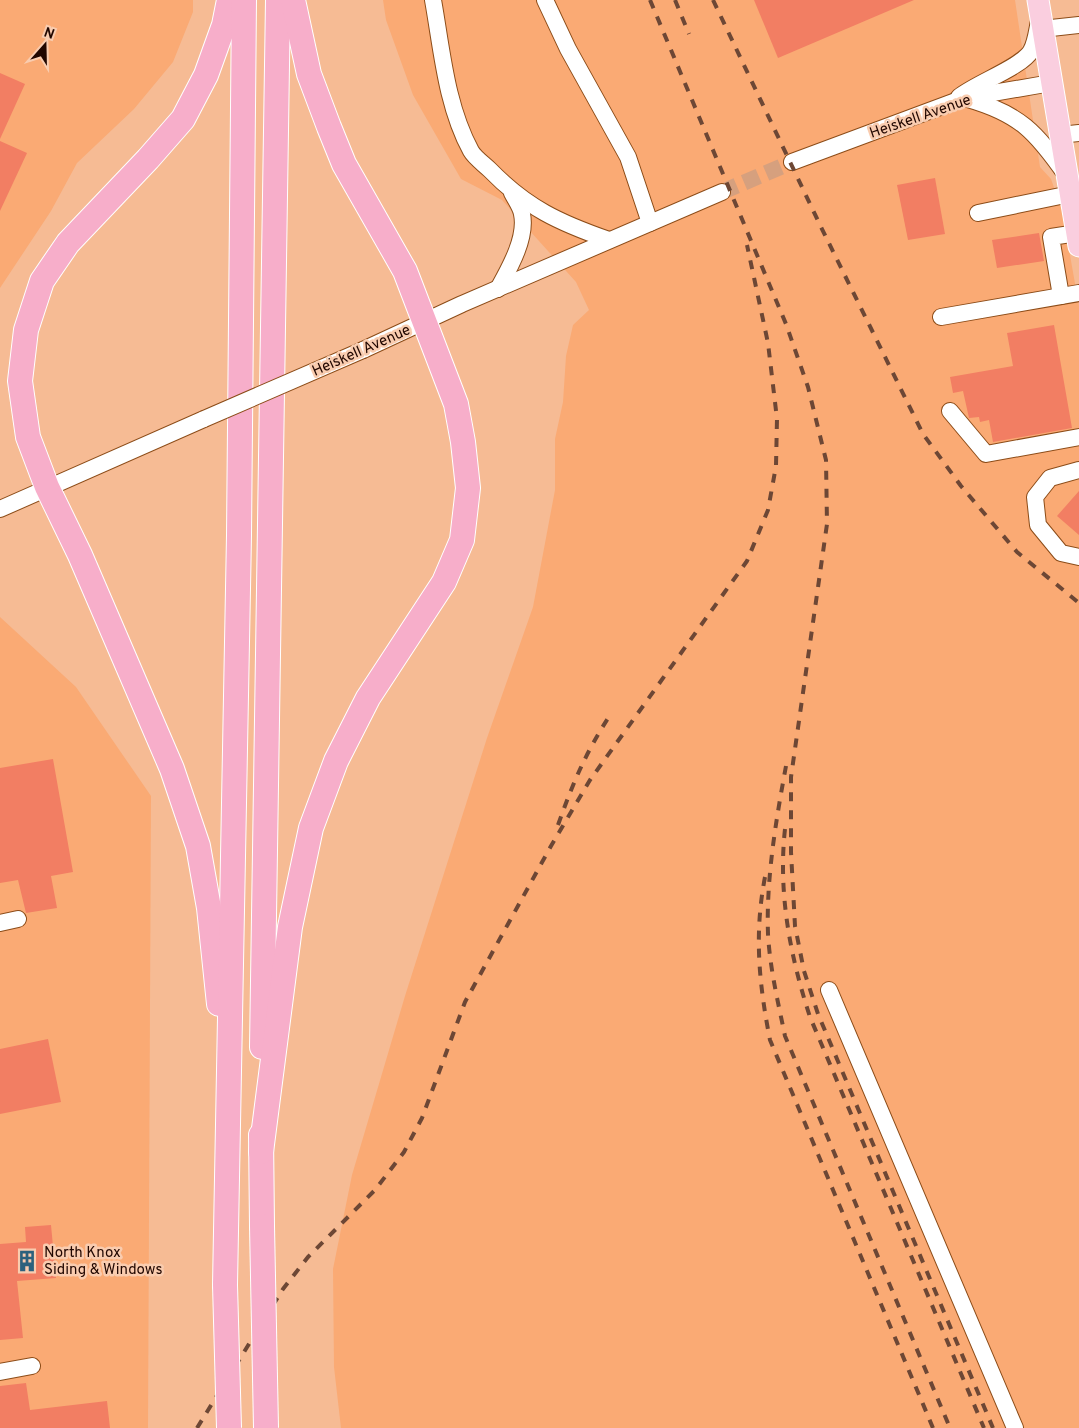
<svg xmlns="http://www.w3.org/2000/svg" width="1079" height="1428" viewBox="0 0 1079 1428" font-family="Overpass,sans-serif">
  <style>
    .built { fill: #faaa74 }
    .building { fill: #f27e63 }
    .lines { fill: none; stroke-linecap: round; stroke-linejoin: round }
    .minor-tunnel { stroke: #d6a07e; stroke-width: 16; stroke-dasharray: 16 8; stroke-linecap: butt }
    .minor-casing { stroke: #8c4c18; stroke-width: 18 }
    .major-casing { stroke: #fff; stroke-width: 23 }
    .highway-casing { stroke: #fff; stroke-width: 26 }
    .minor { stroke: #fff; stroke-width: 16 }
    .major { stroke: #facedf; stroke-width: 21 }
    .highway { stroke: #f7aeca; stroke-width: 24 }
    .rail { stroke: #6d4735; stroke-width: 4; stroke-dasharray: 9 9; stroke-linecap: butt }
    .minor-bridge-casing { stroke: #8c4c18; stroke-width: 18; stroke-linecap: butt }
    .highway-bridge-casing { stroke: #fff; stroke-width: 26; stroke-linecap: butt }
    .minor-bridge { stroke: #fff; stroke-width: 16 }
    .highway-bridge { stroke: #f7aeca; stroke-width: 24 }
    .labels { text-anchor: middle; stroke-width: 5; stroke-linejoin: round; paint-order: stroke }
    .street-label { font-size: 15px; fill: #210700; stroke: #f9ccaf }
    .poi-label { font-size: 15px; fill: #210700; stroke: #f9ccaf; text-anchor: start }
  </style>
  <rect width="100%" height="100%" fill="#f6bb94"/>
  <!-- built -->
  <g class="built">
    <polygon points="0,0 193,0 193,12 173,62 134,109 77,163 51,211 0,288"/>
    <polygon points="383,0 1015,0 1040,167 1051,179 1062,210 1079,306 1079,1428 341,1428 334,1367 333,1269 352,1175 405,996 487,738 533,607 555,490 555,439 563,402 566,356 573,325 589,310 576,282 502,200 461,179 413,95 386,20"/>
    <polygon points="0,617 76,687 151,796 148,1428 0,1428"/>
  </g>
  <!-- building -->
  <g class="building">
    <polygon points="754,0 914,0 778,58"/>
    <polygon points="0,73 25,84 0,139"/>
    <polygon points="0,141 27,153 0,211"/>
    <polygon points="935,178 945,234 908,240 897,185"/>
    <polygon points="1039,233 1044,261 997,268 992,240"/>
    <polygon points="1054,325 1072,428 993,442 989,420 980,422 979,417 969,418 963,391 953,393 950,377 1013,366 1007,333"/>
    <polygon points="1079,491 1079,535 1057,516"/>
    <polygon points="53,759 73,872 51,876 57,908 26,913 18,880 0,883 0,768"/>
    <polygon points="48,1039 61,1102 0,1114 0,1049"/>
    <polygon points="51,1225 56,1278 17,1281 23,1338 0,1340 0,1244 26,1242 25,1227"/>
    <polygon points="26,1383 30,1410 107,1401 110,1428 0,1428 0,1386"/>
  </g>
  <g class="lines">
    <!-- minor-tunnel -->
    <polyline class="minor-tunnel" points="722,192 792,162"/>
    <!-- minor casing -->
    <g class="minor-casing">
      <g id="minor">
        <path d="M433,0C442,50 446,105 471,151C475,158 484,164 490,170C527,208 560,223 609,240"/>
        <polyline points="545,0 568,49 628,157 650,223"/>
        <polyline points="1042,29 1079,25"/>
        <path d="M959,97C976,83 1022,67 1031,51C1036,42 1037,30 1039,21"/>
        <path d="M968,99C1020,114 1036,132 1066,175"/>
        <polyline points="1060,135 1079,133"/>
        <polyline points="792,162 964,98 1051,83"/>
        <polyline points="978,213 1070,194"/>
        <path d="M498,289C509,269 527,238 522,214C521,207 515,199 512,193"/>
        <polyline points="1061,296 1051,237 1077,233"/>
        <polyline points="941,317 1079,293"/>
        <polyline points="363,350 462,304 722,192"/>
        <polyline points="950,411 986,454 1079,437"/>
        <polyline points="1079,470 1050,478 1035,497 1038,525 1061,553 1079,557"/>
        <polyline points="0,509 204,419"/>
        <polyline points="0,923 18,919"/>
        <polyline points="829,990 1015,1428"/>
        <polyline points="0,1372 32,1366"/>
      </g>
    </g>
    <!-- major casing -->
    <g class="major-casing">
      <polyline id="major" points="1038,0 1079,246"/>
    </g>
    <!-- highway casing -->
    <g class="highway-casing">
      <g id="highway">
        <polyline points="219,1004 209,908 198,846 172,769 80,555 47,487 28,437 20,381 26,330 42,281 68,243 148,159 183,119 206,75 224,25 229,0"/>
        <polyline points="262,1047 278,0"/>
        <polyline points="261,1135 262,1226"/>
        <polyline points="261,1152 290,927 311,828 336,761 368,698 444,582 462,540 468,488 463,442 456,404 405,271 344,164 329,127 309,74 293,0"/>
        <polyline points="225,1285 239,535 244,0"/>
      </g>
    </g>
    <!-- minor -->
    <use href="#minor" class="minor"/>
    <!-- major -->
    <use href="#major" class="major"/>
    <!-- highway -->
    <use href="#highway" class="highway"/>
    <!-- rail -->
    <g class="rail">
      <polyline points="650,0 786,324 808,387 826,460 827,524 791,777 791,852 795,926 804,971 818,1014 993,1428"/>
      <polyline points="675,0 689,34"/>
      <polyline points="713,0 821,227 923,434 961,486 1017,552 1079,603"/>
      <path d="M786,766C776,820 766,879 768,934C770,969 778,1002 785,1036L950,1428"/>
      <path d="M558,825C574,780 586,752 612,712"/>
      <path d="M785,829C778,893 790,956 810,1017L984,1428"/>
      <path d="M765,877C754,934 759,984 770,1040L933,1428"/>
      <polyline points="197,1428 283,1289 308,1257 375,1190 404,1152 422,1118 465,1002 551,846 590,780 747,561 768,510 776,466 777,419 768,343 747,245"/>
    </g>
    <!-- minor-bridge casing -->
    <g class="minor-bridge-casing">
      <polyline id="minor-bridge" points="204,419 363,350"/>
    </g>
    <!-- highway-bridge casing -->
    <g class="highway-bridge-casing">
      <g id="highway-bridge">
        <polyline points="262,1226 266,1428"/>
        <polyline points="225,1285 229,1428"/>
      </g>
    </g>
    <!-- minor-bridge -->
    <use href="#minor-bridge" class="minor-bridge"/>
    <!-- highway-bridge -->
    <use href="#highway-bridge" class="highway-bridge"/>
  </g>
  <!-- icons -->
  <defs>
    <g id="building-bare" transform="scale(1.725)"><path d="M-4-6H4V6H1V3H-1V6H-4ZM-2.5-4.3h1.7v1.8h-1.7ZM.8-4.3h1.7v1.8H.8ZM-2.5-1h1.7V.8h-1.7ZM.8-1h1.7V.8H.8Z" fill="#2c617d" stroke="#f9ccaf" stroke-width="2.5" paint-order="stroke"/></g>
  </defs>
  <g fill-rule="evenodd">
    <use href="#building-bare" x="27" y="1261"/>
  </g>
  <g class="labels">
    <!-- street labels -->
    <g class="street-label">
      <text transform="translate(920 116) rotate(-19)" y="5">Heiskell Avenue</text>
      <text transform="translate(361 350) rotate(-24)" y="5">Heiskell Avenue</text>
    </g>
    <!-- poi labels -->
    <g class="poi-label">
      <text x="44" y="1257">North Knox<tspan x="44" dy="17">Siding &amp; Windows</tspan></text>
    </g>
  </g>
  <!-- north arrow -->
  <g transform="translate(45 45) rotate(20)" stroke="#f9ccaf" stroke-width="4" paint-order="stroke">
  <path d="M0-4L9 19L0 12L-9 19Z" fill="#210700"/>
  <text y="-8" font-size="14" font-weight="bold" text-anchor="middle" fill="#210700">N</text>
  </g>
</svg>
